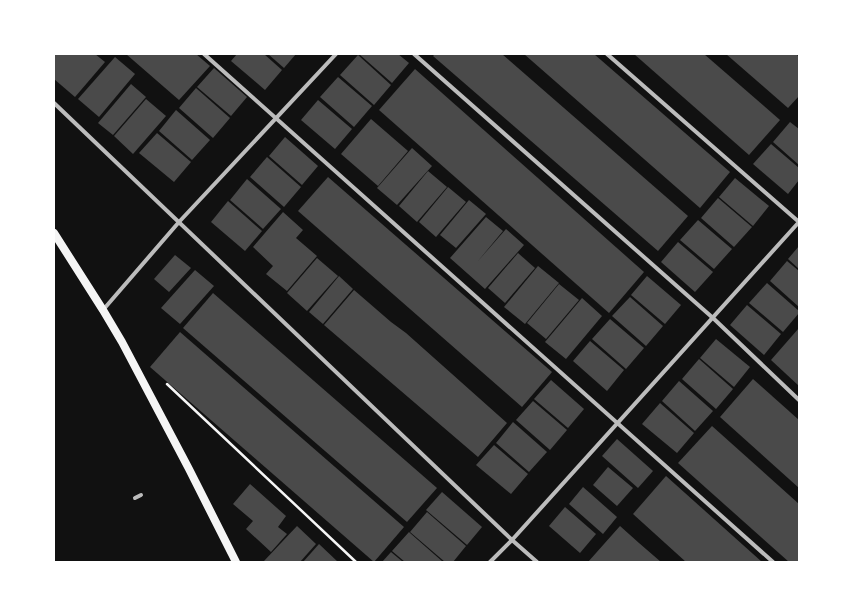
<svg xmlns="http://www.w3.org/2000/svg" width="853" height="616" viewBox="0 0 853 616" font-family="Karla,sans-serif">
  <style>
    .building { fill: #4a4a4a }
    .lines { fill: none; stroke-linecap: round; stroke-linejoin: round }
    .path { stroke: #f5f5f5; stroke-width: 2.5 }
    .minor { stroke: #bcbcbc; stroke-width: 4 }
    .secondary { stroke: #f5f5f5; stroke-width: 8 }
  </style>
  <rect width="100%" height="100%" fill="#111"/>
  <!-- building -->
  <g class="building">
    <polygon points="54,54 95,54 105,62 75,97 54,79"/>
    <polygon points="126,54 196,54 210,66 179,100"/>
    <polygon points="237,54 264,54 282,70 265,90 231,61"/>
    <polygon points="268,54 296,54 284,68"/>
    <polygon points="359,54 398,54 409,63 392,83"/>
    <polygon points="435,54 502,54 688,216 658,251 433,56"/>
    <polygon points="524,54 594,54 730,172 700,208"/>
    <polygon points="634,54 704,54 780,120 749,155"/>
    <polygon points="726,54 796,54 799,57 799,96 788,108"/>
    <polygon points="358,55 391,85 374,105 340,75"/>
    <polygon points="115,57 135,74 99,117 78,99"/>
    <polygon points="214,68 247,97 231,116 197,87"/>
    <polygon points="415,69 644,272 609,313 379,110"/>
    <polygon points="338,77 372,106 354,127 320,97"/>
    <polygon points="131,84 146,97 113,135 98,123"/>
    <polygon points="196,88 230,118 213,138 179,108"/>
    <polygon points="146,99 166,116 133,154 114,136"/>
    <polygon points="318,100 352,129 335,149 301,120"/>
    <polygon points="176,110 210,140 192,160 159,131"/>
    <polygon points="371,119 408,151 378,186 341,154"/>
    <polygon points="790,122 799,129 799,165 773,142"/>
    <polygon points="157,133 191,162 174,182 139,153"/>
    <polygon points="285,137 318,166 302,185 269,156"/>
    <polygon points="771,144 799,168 799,180 788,194 753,164"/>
    <polygon points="412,148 432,166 397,205 377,188"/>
    <polygon points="267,157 301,187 284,207 250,177"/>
    <polygon points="428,171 447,187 417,222 399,206"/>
    <polygon points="328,177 552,372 522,407 298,211"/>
    <polygon points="735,178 769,206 753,226 719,197"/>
    <polygon points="247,179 281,209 263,229 230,200"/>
    <polygon points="448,187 466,202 436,237 419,222"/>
    <polygon points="718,198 752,227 734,247 701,218"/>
    <polygon points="469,200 486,214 456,248 440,235"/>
    <polygon points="228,201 262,231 245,251 211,222"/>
    <polygon points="283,212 303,230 296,238 317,256 287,291 266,274 273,266 253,247"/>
    <polygon points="486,217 503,231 478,261 506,229 524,245 485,289 450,258"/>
    <polygon points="698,220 732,249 714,269 680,240"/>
    <polygon points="678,242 713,272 695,292 661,262"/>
    <polygon points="799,246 799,269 788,259"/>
    <polygon points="518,253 535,268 505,303 488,288"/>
    <polygon points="175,255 191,268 169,292 154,279"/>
    <polygon points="317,258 338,276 307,311 287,293"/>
    <polygon points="787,261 799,271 799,307 770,281"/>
    <polygon points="538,266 559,283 525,324 504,307"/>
    <polygon points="195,270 214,286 180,324 161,308"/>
    <polygon points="339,276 353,289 323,324 309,312"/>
    <polygon points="647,276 681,305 665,324 631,295"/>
    <polygon points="767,283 799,311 799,313 783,332 749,303"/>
    <polygon points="559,284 579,300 546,339 527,323"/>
    <polygon points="354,290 391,322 406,333 507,423 478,457 324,325"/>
    <polygon points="213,293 437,488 407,522 183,328"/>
    <polygon points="630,297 663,326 646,346 612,316"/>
    <polygon points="582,298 602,316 566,359 545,342"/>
    <polygon points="747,305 781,334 764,355 730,325"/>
    <polygon points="610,319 644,348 626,369 592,339"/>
    <polygon points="799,328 799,386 771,360"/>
    <polygon points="180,332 404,527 374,562 150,367"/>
    <polygon points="716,339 750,367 734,387 700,358"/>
    <polygon points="590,341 624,370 607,391 573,361"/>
    <polygon points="699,359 733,389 716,409 682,379"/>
    <polygon points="753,379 799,420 799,488 720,417"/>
    <polygon points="551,380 584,409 568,428 534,399"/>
    <polygon points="679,381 713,411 695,431 662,401"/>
    <polygon points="533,401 567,430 550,450 516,420"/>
    <polygon points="660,403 694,433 677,453 642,424"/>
    <polygon points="513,422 547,452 529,472 496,443"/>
    <polygon points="712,426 799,504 799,562 789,562 678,463"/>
    <polygon points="617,439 653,471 638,488 602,456"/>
    <polygon points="494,445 528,474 511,494 476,465"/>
    <polygon points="608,467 633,488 617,506 593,485"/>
    <polygon points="666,476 685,493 762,562 686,562 633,514"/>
    <polygon points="250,484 286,516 278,527 287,534 271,552 246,529 253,521 233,504"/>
    <polygon points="583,487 617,517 603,534 569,504"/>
    <polygon points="442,492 482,527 467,545 426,510"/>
    <polygon points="565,507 596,534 580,553 549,526"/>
    <polygon points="427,512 466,546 453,562 445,562 410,532"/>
    <polygon points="297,526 316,544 300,562 265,562 264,561"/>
    <polygon points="620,526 639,543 661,562 588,562"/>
    <polygon points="409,532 410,533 443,562 405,562 392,551"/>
    <polygon points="319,544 338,562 303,562"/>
    <polygon points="391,552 403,562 382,562"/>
  </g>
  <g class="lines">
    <!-- path -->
    <polyline class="path" points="167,384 356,562"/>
    <!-- minor -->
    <g class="minor">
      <path d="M204,54C393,224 584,392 773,562"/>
      <polyline points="414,54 713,318 799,400"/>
      <polyline points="607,54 799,222"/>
      <polyline points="54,103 512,540 537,562"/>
      <polyline points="103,310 179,222 336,54"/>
      <polyline points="135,498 141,495"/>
      <polyline points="490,562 512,540 799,222"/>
    </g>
    <!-- secondary -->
    <polyline class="secondary" points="54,233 103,310 122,342 189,469 236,562"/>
  </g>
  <!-- border -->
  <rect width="853" height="616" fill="none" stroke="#ffffff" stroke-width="110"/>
</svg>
